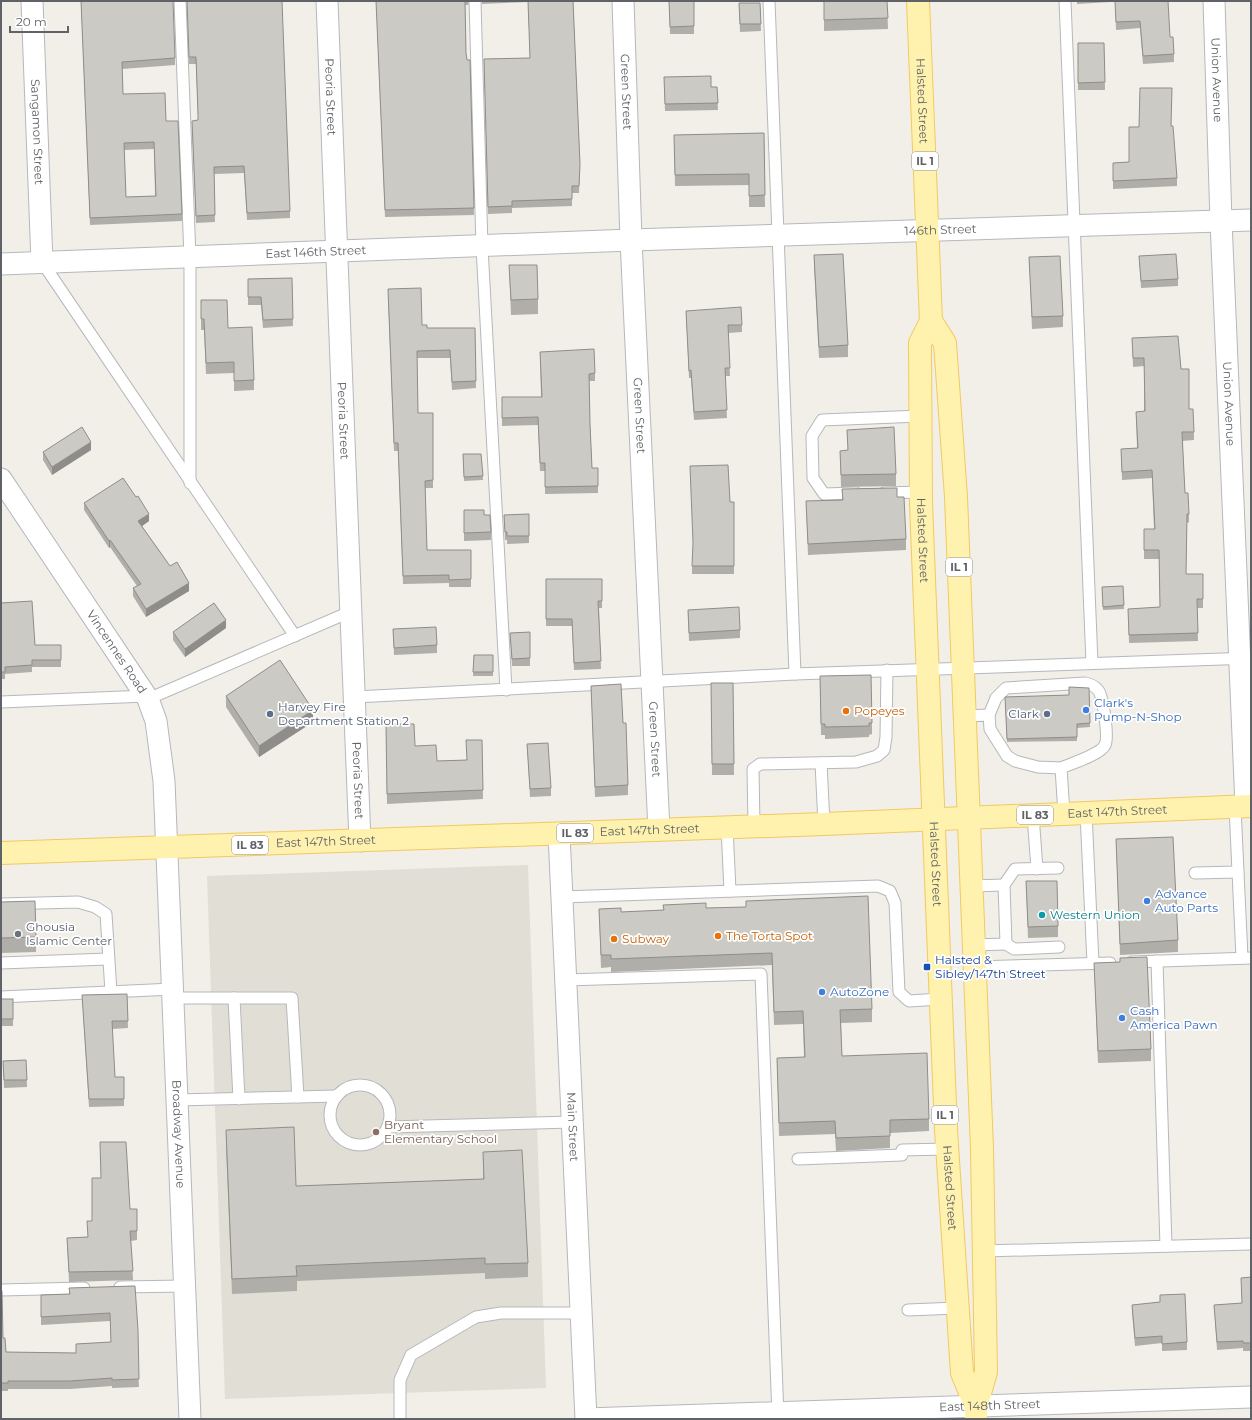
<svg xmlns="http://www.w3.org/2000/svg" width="1252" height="1420" viewBox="0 0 1252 1420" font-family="Montserrat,sans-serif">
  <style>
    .education { fill: #e1ded6 }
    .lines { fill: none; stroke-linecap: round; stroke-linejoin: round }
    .service-casing { stroke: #b5b8bc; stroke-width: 13 }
    .minor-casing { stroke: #b5b8bc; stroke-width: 23 }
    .primary-casing { stroke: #f2c960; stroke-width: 24 }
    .service { stroke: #fff; stroke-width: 11 }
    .minor { stroke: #fff; stroke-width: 21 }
    .primary { stroke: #fff2af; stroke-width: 22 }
    .wall { fill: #afaea9; fill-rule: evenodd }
    .shaded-wall { fill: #8f8d8a }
    .building { fill: #cccac5; stroke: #8f8d8a; fill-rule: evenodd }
    .shop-dot { fill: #3f7fe0; stroke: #fff; stroke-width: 1.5 }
    .food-dot { fill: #e8710a; stroke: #fff; stroke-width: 1.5 }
    .service-dot { fill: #5c6f8a; stroke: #fff; stroke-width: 1.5 }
    .culture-dot { fill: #0f9aa8; stroke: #fff; stroke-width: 1.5 }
    .worship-dot { fill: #6b7280; stroke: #fff; stroke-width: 1.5 }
    .transit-dot { fill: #1a4fb4; stroke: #fff; stroke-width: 1.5 }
    .education-dot { fill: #8d6e63; stroke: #fff; stroke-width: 1.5 }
    .labels { text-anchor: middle; stroke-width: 3.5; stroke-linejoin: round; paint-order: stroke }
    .shield { fill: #fff; stroke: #8f9295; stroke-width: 1 }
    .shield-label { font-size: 11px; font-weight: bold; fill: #5f6368 }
    .street-label { font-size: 12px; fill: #5f6368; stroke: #fff }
    .shop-label { font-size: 12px; fill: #366cbe; stroke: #fff; text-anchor: start }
    .service-label { font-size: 12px; fill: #4e5e75; stroke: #fff; text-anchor: start }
    .food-label { font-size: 12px; fill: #c56008; stroke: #fff; text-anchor: start }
    .culture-label { font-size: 12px; fill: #0d838f; stroke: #fff; text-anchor: start }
    .worship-label { font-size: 12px; fill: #5b616d; stroke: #fff; text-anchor: start }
    .transit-label { font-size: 12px; fill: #164399; stroke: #fff; text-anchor: start }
    .education-label { font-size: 12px; fill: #785e54; stroke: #fff; text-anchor: start }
  </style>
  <rect width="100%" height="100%" fill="#f1efe8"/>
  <!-- education -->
  <polygon class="education" points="528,865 546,1388 225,1399 207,876"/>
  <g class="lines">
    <!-- service casing -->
    <g class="service-casing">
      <g id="service">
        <polyline points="180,1 190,257 190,483"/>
        <polyline points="475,1 482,247 506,690"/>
        <polyline points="769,1 795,674"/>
        <polyline points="1065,1 1092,663"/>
        <polyline points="42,262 295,636"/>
        <polyline points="856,493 824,494 813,478 812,436 822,420 920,416"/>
        <polyline points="884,493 921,492"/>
        <polyline points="355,697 795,674 1251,658"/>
        <polyline points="148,699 352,611"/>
        <polyline points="1,702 146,696"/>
        <path d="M989,715L996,698L1006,688L1085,683C1090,684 1094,685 1098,690C1103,696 1109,737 1105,745C1100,755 1072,763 1061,768L1064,814"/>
        <polyline points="964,716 989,715 990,729 1007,756 1015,761 1038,767 1061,768"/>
        <polyline points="821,763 824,824"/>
        <polyline points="1235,807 1242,958"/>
        <polyline points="1086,813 1093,963"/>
        <polyline points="1033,815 1037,869"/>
        <polyline points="754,826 753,769 760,764 856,762 877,756 884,750 886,737 887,670"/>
        <polyline points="727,827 730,891"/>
        <polyline points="1195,873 1238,872"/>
        <polyline points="971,886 1004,885"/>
        <polyline points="562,897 878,886 890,891 895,903 899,992 909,1001 940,999"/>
        <polyline points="1,904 78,902 95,907 106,914 111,992"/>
        <polyline points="1006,944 1014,949 1059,947"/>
        <polyline points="973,945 1006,944 1004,885 1015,869 1058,868"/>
        <polyline points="1157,961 1166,1246"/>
        <polyline points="1132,962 1251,958"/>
        <polyline points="1,963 108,959"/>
        <polyline points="974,967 1110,963"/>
        <polyline points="566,980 761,974 778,1416"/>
        <polyline points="1,997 173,989"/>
        <polyline points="173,998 292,998 298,1097"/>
        <polyline points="234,998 239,1099"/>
        <circle cx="360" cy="1115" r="30"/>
        <polyline points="177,1100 337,1096"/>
        <polyline points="388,1127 572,1122"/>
        <polyline points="798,1159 902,1155 902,1150 947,1149"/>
        <polyline points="984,1251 1251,1244"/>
        <polyline points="120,1287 184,1286"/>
        <polyline points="1,1290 84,1288"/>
        <polyline points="908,1310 957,1308"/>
        <polyline points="400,1419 400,1380 411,1355 476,1317 501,1313 581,1313"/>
      </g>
    </g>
    <!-- minor casing -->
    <g class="minor-casing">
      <g id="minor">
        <path id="s1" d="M32,1L42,262"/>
        <path id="s2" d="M327,1C336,281 350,561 360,841"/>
        <path id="s3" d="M623,1L631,240L659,830"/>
        <path id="s4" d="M1214,1L1221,221L1246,806"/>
        <path id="s5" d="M1,264L631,240L1251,220"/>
        <path id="s6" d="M1,479L148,699L156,721L164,781L190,1419"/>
        <path id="s7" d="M559,834L586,1419"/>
        <path id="s8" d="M586,1419L1251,1397"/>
      </g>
    </g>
    <!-- primary casing -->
    <g class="primary-casing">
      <g id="primary">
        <path id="s9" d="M918,1L931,321L945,343L956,497L982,1149L986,1372L976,1407V1419"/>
        <path id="s10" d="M931,321L920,343L921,504L946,1130L962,1373L976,1407"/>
        <path id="s11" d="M1,853L824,824L1251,806"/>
      </g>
    </g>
    <!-- service -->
    <use href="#service" class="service"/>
    <!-- minor -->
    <use href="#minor" class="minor"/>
    <!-- primary -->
    <use href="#primary" class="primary"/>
  </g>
  <!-- wall -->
  <g class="wall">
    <path d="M81,1L175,58V65L122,69L123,94L166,121L182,214V221L90,225ZM154,149L155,196L126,197L124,150Z"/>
    <polygon points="187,1 290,211 290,218 247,220 244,173 214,174 215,222 196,223 192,127 198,120 198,116 196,64 189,64"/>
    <polygon points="376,1 469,1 468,5 465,5 466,53 467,60 470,60 474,215 385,217"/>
    <polygon points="482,1 573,1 580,164 579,193 572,193 572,206 512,208 512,213 488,214 484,59 530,58 528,2 482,4"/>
    <polygon points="669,1 694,1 694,34 670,34"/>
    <polygon points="824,1 887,1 888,29 824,31"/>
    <polygon points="1077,1 1110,1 1110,2 1077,4"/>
    <polygon points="1115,1 1170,37 1174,54 1174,62 1143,64 1140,28 1116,30"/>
    <polygon points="739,3 760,3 761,31 740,32"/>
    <polygon points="1078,43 1104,43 1105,90 1078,90"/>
    <polygon points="664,77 711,87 717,87 718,110 665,111"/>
    <polygon points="1171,126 1177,178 1177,186 1113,189 1113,163 1129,162"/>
    <polygon points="764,133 765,207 749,207 749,185 675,186 674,135"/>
    <polygon points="814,255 848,345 848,357 819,358 814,266"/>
    <polygon points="1139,256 1178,279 1178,286 1141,288"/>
    <polygon points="1029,257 1063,316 1063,327 1032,329"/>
    <polygon points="509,265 538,299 538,314 511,315"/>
    <polygon points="292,278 293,326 263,328 261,305 248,305 248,279"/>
    <polygon points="388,297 422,325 427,328 475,328 476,388 452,390 450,358 417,358 418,413 433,413 433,488 425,488 427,550 471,550 471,587 449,587 449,583 403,584 398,451 394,451"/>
    <polygon points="201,300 228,328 254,380 254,390 234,391 234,373 206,374 204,330 201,330"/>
    <polygon points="686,311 742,325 742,332 728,333 730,376 725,376 727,418 694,420 691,378 689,378"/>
    <polygon points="1132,338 1181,369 1194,432 1194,440 1182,441 1185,493 1189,514 1189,522 1187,523 1186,574 1203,574 1203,608 1197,608 1198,641 1129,643 1128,609 1160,607 1159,559 1144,559 1144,529 1154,529 1152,478 1122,480 1121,449 1137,448 1136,412 1144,411 1144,366 1133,367"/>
    <polygon points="540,352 595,373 595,381 589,381 590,424 592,468 598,468 598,493 545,494 545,471 540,471 538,425 502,426 502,397 541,397"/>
    <polygon points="847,430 896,474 896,486 841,487 840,451 848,450"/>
    <polygon points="91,450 52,475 43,460 43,452"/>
    <polygon points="463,454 481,454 483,480 464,481"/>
    <polygon points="842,489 897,497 906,539 906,550 808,555 806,501 842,500"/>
    <polygon points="734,502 734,574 692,574 692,566"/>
    <polygon points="84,503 149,521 142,526 170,566 189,591 146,617 133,596 133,588 137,586 110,547 109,548 84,510"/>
    <polygon points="464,510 484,515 491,532 491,540 464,541"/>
    <polygon points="529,514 529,543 507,544 507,540 505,540 504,515"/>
    <polygon points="546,579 602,579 602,608 599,608 601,669 574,670 572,626 546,626"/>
    <polygon points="1123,586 1124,609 1103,610 1102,587"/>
    <polygon points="1,603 35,645 61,645 61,667 32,667 32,672 5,674 5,679 1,679"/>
    <polygon points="688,610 740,630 740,638 689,641"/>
    <polygon points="226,628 185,657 173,640 173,632"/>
    <polygon points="393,629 437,645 437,653 394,655"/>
    <polygon points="530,632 530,666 512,666 510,633"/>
    <polygon points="474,655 493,655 493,676 473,676"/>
    <polygon points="820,676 872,723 872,734 869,735 869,737 825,739 825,735 821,735"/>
    <polygon points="711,683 733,683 734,775 712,775"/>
    <polygon points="591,686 623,723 628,785 628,795 595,797"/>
    <polygon points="1089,688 1090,727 1077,728 1077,741 1007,742 1005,697 1069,695"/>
    <polygon points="226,696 313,722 259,757 226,707"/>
    <polygon points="386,724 415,746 437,761 466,760 482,740 483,799 387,804"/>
    <polygon points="527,744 551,788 551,796 530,797"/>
    <polygon points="1116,839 1178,940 1178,952 1120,955"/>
    <polygon points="1026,881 1058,926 1058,937 1028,938"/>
    <polygon points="746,901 872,1009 872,1022 841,1023 842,1056 929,1119 929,1131 890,1133 890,1148 836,1151 835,1134 779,1136 777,1058 804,1057 803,1024 774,1025 772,965 611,972 611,967 601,968 599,909 621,912 746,907"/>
    <polygon points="1,902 36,937 36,952 1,953"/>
    <polygon points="1094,963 1151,1049 1151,1061 1098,1063"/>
    <polygon points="127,994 128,1028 112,1029 115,1077 124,1077 124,1106 89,1107 82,995"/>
    <rect x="1" y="999" width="12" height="27"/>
    <polygon points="26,1060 27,1087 4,1088 3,1061"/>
    <polygon points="226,1130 296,1186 483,1179 483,1152 528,1263 528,1277 485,1279 485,1273 297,1281 297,1291 232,1294 226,1145"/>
    <polygon points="130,1209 137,1209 137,1240 131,1241 133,1280 69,1282 67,1238 87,1237"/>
    <polygon points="1251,1277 1251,1351 1243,1351 1243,1348 1217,1350 1214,1305 1242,1303"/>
    <polygon points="133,1286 139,1387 112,1388 112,1386 70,1389 8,1389 8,1391 1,1391 1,1291 3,1338 6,1352 76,1353 76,1344 111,1342 110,1321 41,1325 41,1295 69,1294 69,1288"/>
    <polygon points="1160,1295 1187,1342 1187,1350 1162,1351 1162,1343 1135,1346 1132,1312 1132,1305 1160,1302"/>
  </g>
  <!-- shaded-wall -->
  <g class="shaded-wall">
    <polygon points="91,442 91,450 52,475 52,467"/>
    <polygon points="149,514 149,521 138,529 138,521"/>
    <polygon points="110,540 110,547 109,548 109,541"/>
    <polygon points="189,583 189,591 146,617 146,609"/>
    <polygon points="226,620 226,628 185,657 185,649"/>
    <polygon points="313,710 313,722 259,757 259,746"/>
  </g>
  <!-- building -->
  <g class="building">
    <path d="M81,1H173L175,58L122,62L123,94L165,93L166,121H178L182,214L90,218ZM154,142L156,196L126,197L124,143Z"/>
    <polygon points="187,1 282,1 290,211 247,213 244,166 214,167 215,215 196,216 192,121 198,120 198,114 196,57 189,57"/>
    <polygon points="376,1 465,1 466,53 467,60 470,60 474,208 385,210"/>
    <polygon points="528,1 573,1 580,164 579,186 572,186 572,199 512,201 512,206 488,207 484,59 530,58"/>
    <polygon points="669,1 694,1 694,26 670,27"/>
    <polygon points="824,1 887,1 888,18 824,20"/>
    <polygon points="1115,1 1168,1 1170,37 1173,37 1174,54 1143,56 1140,21 1116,22"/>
    <polygon points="739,3 760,3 761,24 740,24"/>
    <polygon points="1078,43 1104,43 1105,82 1078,83"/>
    <polygon points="711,76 711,87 717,87 718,103 665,104 664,77"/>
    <polygon points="1140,88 1172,88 1171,126 1173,126 1177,178 1113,181 1113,163 1129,162 1129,127 1139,127"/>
    <polygon points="764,133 765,195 749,196 749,174 675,175 674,135"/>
    <polygon points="843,254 848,345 819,347 814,255"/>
    <polygon points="1176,254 1178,279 1141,281 1139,256"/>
    <polygon points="1060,256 1063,316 1032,317 1029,257"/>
    <polygon points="509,265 537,265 538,299 511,300"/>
    <polygon points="292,278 293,319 263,320 261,297 248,297 248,279"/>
    <polygon points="421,288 422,325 427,325 427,328 475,328 476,381 452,382 450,350 417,351 418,413 433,413 433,480 425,481 427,550 471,550 471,579 449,580 449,575 403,576 398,443 394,443 388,289"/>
    <polygon points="201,300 227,300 228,328 252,327 254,380 234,381 234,362 206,363 204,319 201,319"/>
    <polygon points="741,307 742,325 728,325 730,368 725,368 727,410 694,412 691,370 689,371 686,311"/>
    <polygon points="1178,336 1181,369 1189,369 1189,409 1193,409 1194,432 1182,432 1185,493 1188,493 1189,514 1187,514 1186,574 1203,574 1203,599 1197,599 1198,633 1129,635 1128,609 1160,607 1159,550 1144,550 1144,529 1155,529 1152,470 1122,472 1121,449 1138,448 1136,412 1145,411 1144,358 1133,358 1132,338"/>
    <polygon points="594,349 595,373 589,374 590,424 592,468 598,468 598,486 545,487 545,463 540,463 538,417 502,418 502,397 542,397 540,352"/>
    <polygon points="82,427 91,442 52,467 43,452"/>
    <polygon points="894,427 896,474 841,475 840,451 848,450 847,430"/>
    <polygon points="463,454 481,454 483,476 464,477"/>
    <polygon points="728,465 730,502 734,502 734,566 692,566 693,543 690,466"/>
    <polygon points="123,478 136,497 138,496 149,514 138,521 170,566 177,562 189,583 146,609 133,588 141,584 110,540 109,541 84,503"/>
    <polygon points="897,488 897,497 904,497 906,539 808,544 806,501 843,500 842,489"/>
    <polygon points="464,510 484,510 484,515 490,515 491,532 464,533"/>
    <polygon points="529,514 529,536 507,536 507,532 505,532 504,515"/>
    <polygon points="546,579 602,579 602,601 598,601 601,661 574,663 572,619 546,619"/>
    <polygon points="1123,586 1124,605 1103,607 1102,587"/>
    <polygon points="32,601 35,645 61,645 61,660 32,660 32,665 5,667 5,672 1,672 1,603"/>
    <polygon points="214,603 226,620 185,649 173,632"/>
    <polygon points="739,607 740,630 689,633 688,610"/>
    <polygon points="436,627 437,645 394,648 393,629"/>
    <polygon points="530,632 530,658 512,659 510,633"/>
    <polygon points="474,655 493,655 493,672 473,672"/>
    <polygon points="280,660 313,710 259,746 226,696"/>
    <polygon points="871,675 872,723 869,723 869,726 825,727 825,724 821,724 820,676"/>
    <polygon points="711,683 733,683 734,764 712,764"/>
    <polygon points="621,684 623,723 626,723 628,785 595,787 591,686"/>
    <polygon points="1069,687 1089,688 1090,723 1077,724 1077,737 1007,739 1005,697 1069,695"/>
    <polygon points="386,724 414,724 415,746 436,745 437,761 467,760 466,740 482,740 483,790 387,794"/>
    <polygon points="548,743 551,788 530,789 527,744"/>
    <polygon points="1173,837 1178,940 1120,944 1116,839"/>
    <polygon points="1026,881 1057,881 1058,926 1028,927"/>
    <polygon points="868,896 872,1009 840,1010 842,1056 927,1053 929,1119 890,1120 890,1136 836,1138 835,1121 779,1123 777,1058 805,1057 803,1011 774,1012 772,953 611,959 611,955 601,955 599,909 621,908 621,912 664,910 663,905 706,903 706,908 746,907 746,901"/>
    <polygon points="35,901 36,937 1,938 1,902"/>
    <polygon points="1147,957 1151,1049 1098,1051 1094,963 1120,962 1120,958"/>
    <polygon points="127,994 128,1021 112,1021 115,1077 124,1077 124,1099 89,1099 82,995"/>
    <rect x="1" y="999" width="12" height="20"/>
    <polygon points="26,1060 27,1080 4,1080 3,1061"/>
    <polygon points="294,1127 296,1186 484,1179 483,1152 522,1150 528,1263 485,1264 485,1258 296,1266 297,1276 232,1279 226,1130"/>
    <polygon points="100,1142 126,1142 130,1209 137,1209 137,1231 130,1231 133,1271 69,1272 67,1238 88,1237 87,1221 92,1221 92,1178 101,1178"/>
    <polygon points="1251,1277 1251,1343 1243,1343 1243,1341 1217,1342 1214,1305 1242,1303 1241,1278"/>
    <polygon points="133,1286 135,1286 138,1330 139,1379 112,1380 112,1378 70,1381 8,1381 8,1383 1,1383 1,1291 2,1291 3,1338 5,1338 6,1352 76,1353 76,1344 111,1342 110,1313 41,1317 41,1295 70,1294 69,1288"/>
    <polygon points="1185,1294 1187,1342 1162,1344 1162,1336 1135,1338 1132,1305 1160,1302 1160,1295"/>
  </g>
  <!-- markers -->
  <g class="shop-dot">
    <circle cx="1086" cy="710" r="4"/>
    <circle cx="1147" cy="901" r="4"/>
    <circle cx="822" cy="992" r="4"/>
    <circle cx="1122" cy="1018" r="4"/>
  </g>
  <g class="food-dot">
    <circle cx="846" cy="711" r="4"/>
    <circle cx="718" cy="936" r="4"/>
    <circle cx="614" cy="939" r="4"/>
  </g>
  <g class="service-dot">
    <circle cx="270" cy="714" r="4"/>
    <circle cx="1047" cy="714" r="4"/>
  </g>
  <circle class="culture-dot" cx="1042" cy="915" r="4"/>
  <circle class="worship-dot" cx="18" cy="934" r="4"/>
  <rect class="transit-dot" x="923" y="963" width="8" height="8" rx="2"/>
  <circle class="education-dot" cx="376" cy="1132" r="4"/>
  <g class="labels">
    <!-- shield labels -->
    <g class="shield">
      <rect x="912" y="152" width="26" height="18" rx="3"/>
      <rect x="946" y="558" width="26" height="18" rx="3"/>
      <rect x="1017" y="806" width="36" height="18" rx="3"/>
      <rect x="557" y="824" width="36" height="18" rx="3"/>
      <rect x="232" y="836" width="36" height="18" rx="3"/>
      <rect x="932" y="1106" width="26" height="18" rx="3"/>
    </g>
    <g class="shield-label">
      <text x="925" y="165">IL 1</text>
      <text x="959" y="571">IL 1</text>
      <text x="1035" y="819">IL 83</text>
      <text x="575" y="837">IL 83</text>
      <text x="250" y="849">IL 83</text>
      <text x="945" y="1119">IL 1</text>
    </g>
    <!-- street labels -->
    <g class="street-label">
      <text dy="4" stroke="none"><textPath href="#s4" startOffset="79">Union Avenue</textPath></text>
      <text dy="4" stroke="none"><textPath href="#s3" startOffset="91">Green Street</textPath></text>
      <text dy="4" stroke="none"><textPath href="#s2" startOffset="96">Peoria Street</textPath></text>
      <text dy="4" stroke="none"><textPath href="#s9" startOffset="100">Halsted Street</textPath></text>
      <text dy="4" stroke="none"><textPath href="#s1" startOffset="131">Sangamon Street</textPath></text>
      <text dy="4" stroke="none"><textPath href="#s5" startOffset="940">146th Street</textPath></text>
      <text dy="4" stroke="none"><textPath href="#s5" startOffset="315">East 146th Street</textPath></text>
      <text dy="4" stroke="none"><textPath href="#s4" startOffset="403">Union Avenue</textPath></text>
      <text dy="4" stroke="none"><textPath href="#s3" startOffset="415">Green Street</textPath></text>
      <text dy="4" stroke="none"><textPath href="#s2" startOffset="420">Peoria Street</textPath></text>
      <text dy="4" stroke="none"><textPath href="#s10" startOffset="222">Halsted Street</textPath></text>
      <text dy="4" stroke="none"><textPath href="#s6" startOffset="208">Vincennes Road</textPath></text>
      <text dy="4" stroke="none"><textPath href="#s3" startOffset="739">Green Street</textPath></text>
      <text dy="4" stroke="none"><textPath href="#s2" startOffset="780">Peoria Street</textPath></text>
      <text dy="4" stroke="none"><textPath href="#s11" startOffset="1117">East 147th Street</textPath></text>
      <text dy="4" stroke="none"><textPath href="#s11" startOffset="649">East 147th Street</textPath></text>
      <text dy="4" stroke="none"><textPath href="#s11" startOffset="325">East 147th Street</textPath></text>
      <text dy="4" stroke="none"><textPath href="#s10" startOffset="546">Halsted Street</textPath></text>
      <text dy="4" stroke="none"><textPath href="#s7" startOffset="293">Main Street</textPath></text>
      <text dy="4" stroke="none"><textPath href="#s6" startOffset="702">Broadway Avenue</textPath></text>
      <text dy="4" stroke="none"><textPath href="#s10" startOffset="870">Halsted Street</textPath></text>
      <text dy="4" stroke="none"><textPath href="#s8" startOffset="404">East 148th Street</textPath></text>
    </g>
    <!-- shop labels -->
    <g class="shop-label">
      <text x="1094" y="707">Clark's<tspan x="1094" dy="14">Pump-N-Shop</tspan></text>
      <text x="1155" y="898">Advance<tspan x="1155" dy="14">Auto Parts</tspan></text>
      <text x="830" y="996">AutoZone</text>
      <text x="1130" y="1015">Cash<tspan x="1130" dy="14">America Pawn</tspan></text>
    </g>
    <!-- service labels -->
    <g class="service-label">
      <text x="278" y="711">Harvey Fire<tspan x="278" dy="14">Department Station 2</tspan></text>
      <text x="1039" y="718" text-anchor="end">Clark</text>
    </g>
    <!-- food labels -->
    <g class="food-label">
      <text x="854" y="715">Popeyes</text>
      <text x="726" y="940">The Torta Spot</text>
      <text x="622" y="943">Subway</text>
    </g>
    <!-- culture labels -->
    <g class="culture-label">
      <text x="1050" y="919">Western Union</text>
    </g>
    <!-- worship labels -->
    <g class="worship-label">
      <text x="26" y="931">Ghousia<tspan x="26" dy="14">Islamic Center</tspan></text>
    </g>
    <!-- transit labels -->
    <g class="transit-label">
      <text x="935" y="964">Halsted &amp;<tspan x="935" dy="14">Sibley/147th Street</tspan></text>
    </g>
    <!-- education labels -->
    <g class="education-label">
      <text x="384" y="1129">Bryant<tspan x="384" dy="14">Elementary School</tspan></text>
    </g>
  </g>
  <!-- border -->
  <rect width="1252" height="1420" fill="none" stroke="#5f6368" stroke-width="4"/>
  <!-- scale -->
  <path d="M10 26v6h58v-6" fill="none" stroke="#5f6368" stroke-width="2"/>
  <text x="16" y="26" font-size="12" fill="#5f6368" stroke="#ffffff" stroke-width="3" paint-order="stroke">20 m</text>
</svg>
